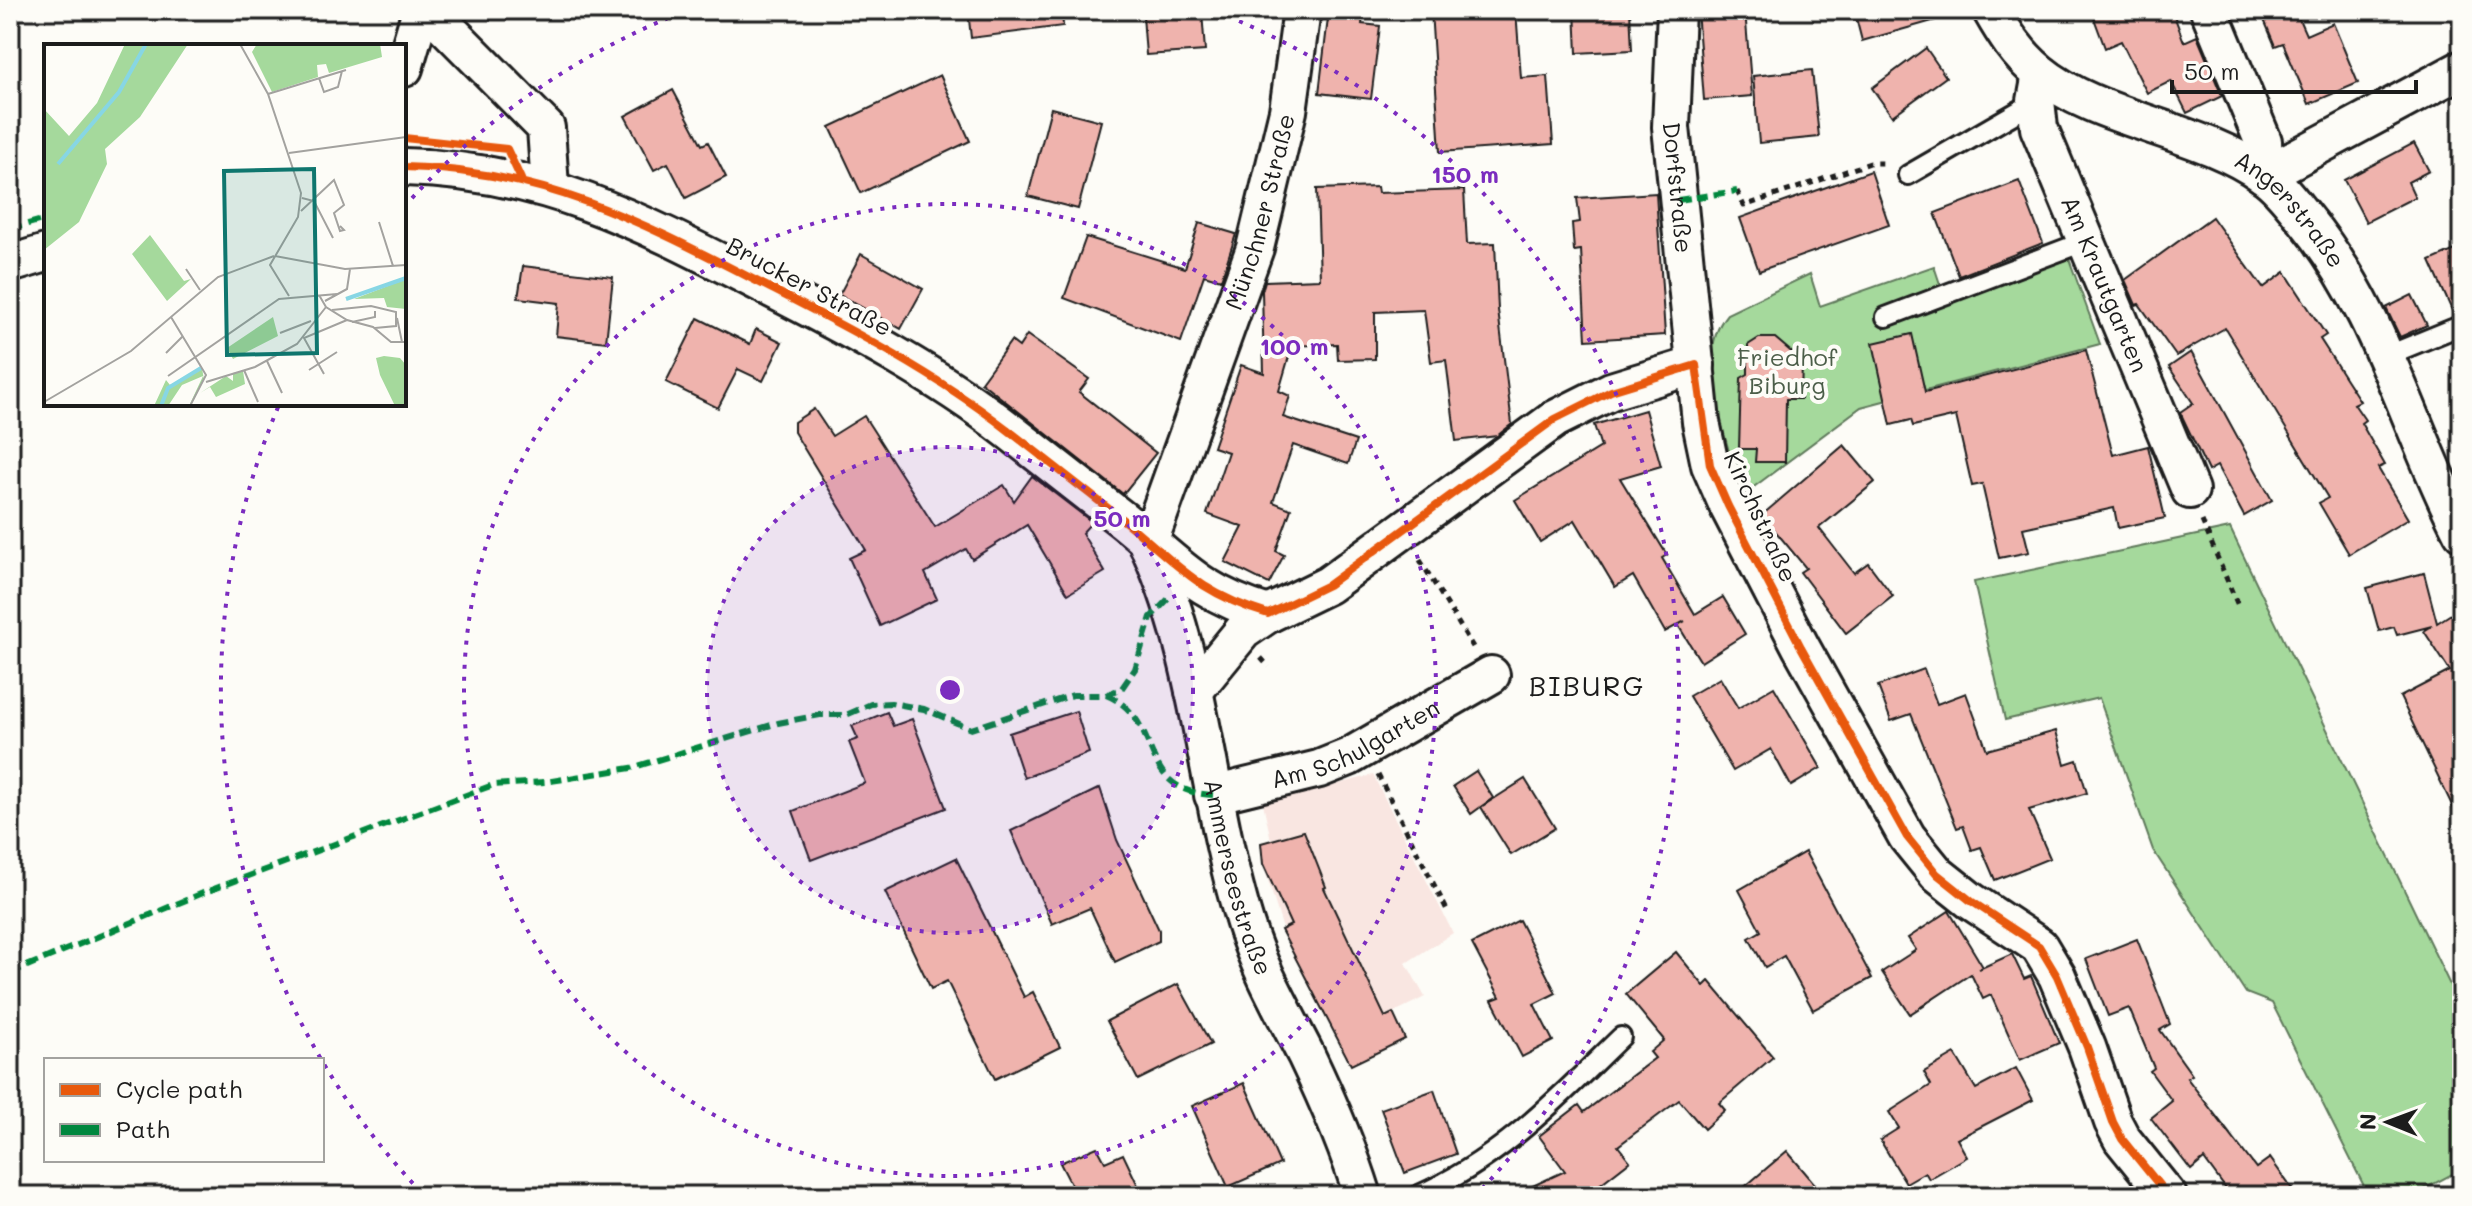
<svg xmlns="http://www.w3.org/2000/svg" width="2472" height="1206" viewBox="0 0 2472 1206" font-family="Mali,sans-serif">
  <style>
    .built { fill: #f9e6e1 }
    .green { fill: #a5d99c; stroke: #607a5c; stroke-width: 2 }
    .building { fill: #efb3ad; stroke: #1c1c1c; stroke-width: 2 }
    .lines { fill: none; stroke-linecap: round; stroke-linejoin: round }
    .service-casing { stroke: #1c1c1c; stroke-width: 24 }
    .minor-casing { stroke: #1c1c1c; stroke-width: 42 }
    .path { stroke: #1c1c1c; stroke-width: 5; stroke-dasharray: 6 6; stroke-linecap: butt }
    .service { stroke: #fdfcf7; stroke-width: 18 }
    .minor { stroke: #fdfcf7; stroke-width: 36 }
    .quiet { stroke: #00873e; stroke-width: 6; stroke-dasharray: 12 6; stroke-linecap: butt }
    .cycleway-casing { stroke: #fdfcf7; stroke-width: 13 }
    .cycleway { stroke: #e8590c; stroke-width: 8 }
    .ring { fill: none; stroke: #7b2cbf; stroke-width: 4; stroke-dasharray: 4 8 }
    .labels { text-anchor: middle; stroke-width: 8; stroke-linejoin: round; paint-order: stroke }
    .street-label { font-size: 24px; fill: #1c1c1c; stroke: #fdfcf7 }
    .park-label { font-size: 24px; fill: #4c5e49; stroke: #fdfcf7 }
    .quarter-label { font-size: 28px; letter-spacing: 2px; fill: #1c1c1c; stroke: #fdfcf7 }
    .inset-river { fill: none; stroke: #87d6e4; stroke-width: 4 }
    .inset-road { fill: none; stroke: #a3a29f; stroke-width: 2 }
    .view { fill: #0f766e; fill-opacity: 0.15; stroke: #0f766e; stroke-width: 4 }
    .inset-edge { fill: none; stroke: #1c1c1c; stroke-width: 4 }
    .centre { fill: #7b2cbf; stroke: #fdfcf7; stroke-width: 4 }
    .ring-label { font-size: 24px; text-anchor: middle; font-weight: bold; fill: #7b2cbf; stroke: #fdfcf7; stroke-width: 8; stroke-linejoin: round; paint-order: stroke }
  </style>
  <rect width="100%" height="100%" fill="#fdfcf7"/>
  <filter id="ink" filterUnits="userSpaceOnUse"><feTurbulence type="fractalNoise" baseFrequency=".0125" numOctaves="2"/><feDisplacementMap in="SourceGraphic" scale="16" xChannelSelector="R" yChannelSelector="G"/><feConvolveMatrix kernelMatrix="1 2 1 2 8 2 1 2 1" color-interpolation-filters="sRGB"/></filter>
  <g filter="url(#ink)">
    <!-- built -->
    <polygon class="built" points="1373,775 1453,933 1406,963 1425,997 1339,1039 1286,939 1263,864 1271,840 1263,803"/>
    <!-- green -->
    <g class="green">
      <path d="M2069,259L2100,344L1861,407L1751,489L1737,462L1731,459C1720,417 1696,352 1727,314L1810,274L1820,306L1934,266L1946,302Z"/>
      <polygon points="2230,528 2462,1010 2462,1169 2411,1196 2369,1196 2272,1003 2246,993 2153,850 2099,698 2005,720 1974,582"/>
    </g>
    <!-- building -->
    <g class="building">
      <polygon points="968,10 1062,10 1063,26 971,38"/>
      <polygon points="1329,10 1364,10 1362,24 1380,26 1371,99 1319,93"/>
      <polygon points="1431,10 1516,10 1521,78 1548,76 1553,144 1440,152"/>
      <polygon points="1575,10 1630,10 1632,50 1577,53"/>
      <polygon points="1697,10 1745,10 1752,96 1704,100"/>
      <polygon points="1854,10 1942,10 1943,18 1862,41"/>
      <polygon points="2091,10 2172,10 2184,42 2197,36 2222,96 2187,113 2171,81 2147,93 2121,41 2105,48"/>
      <polygon points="2260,10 2295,10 2306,35 2333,23 2358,83 2309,104 2283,43 2275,46"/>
      <polygon points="1202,12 1205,51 1146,55 1143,16"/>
      <polygon points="1926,48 1946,77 1892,116 1872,88"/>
      <polygon points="1812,70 1819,137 1759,143 1753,76"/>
      <polygon points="940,75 970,141 861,193 830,127"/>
      <polygon points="673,90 702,145 708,142 726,177 686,198 668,163 654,170 625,116"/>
      <polygon points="1051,108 1101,121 1078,209 1028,196"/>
      <polygon points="2414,143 2429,171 2408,182 2415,197 2366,222 2344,180"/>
      <polygon points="1871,171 1889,225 1759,271 1740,218"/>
      <polygon points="2019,181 2043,243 1959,276 1935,213"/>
      <polygon points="1377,187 1378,193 1464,190 1467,244 1495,243 1498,310 1512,424 1497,436 1456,441 1446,360 1431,362 1424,310 1375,312 1375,359 1338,360 1337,344 1292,346 1279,391 1290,396 1283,417 1356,441 1348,464 1293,445 1273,502 1291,509 1276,551 1284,555 1269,584 1225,562 1243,527 1207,514 1228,452 1213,447 1241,365 1264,373 1262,291 1265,281 1320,279 1317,189"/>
      <polygon points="1656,193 1665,335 1586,340 1581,250 1574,251 1572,223 1580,222 1577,198"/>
      <polygon points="2212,217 2263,288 2285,272 2326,335 2320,339 2360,401 2354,404 2365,420 2361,423 2385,465 2378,468 2408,519 2349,554 2319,503 2328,498 2225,328 2176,356 2139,304 2136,305 2125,280"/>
      <polygon points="1199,223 1236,234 1221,280 1204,275 1181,342 1064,298 1086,237 1185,268"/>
      <polygon points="2462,247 2462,313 2454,315 2430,261"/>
      <polygon points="861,254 923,289 901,329 839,295"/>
      <polygon points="523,266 613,277 606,342 556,336 559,303 518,298"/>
      <polygon points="2412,295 2427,325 2400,337 2386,308"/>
      <polygon points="698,318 750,344 756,329 782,342 763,381 738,369 718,408 666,382"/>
      <polygon points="1912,334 1925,392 2086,350 2113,455 2148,446 2165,518 2118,528 2114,508 2023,528 2029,552 1999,558 1982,484 1972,486 1956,416 1913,426 1911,420 1891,425 1873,343"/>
      <polygon points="1027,335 1089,379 1079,392 1156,453 1123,494 981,382 1011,341 1019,347"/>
      <polygon points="1759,338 1775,338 1802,361 1801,399 1786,399 1785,462 1755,462 1756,449 1739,449 1741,378 1748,374 1748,345"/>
      <polygon points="2191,352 2272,500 2244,516 2217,466 2208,471 2180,412 2193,403 2169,367"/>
      <polygon points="814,409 832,436 864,416 935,527 1004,485 1014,501 1032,476 1092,522 1082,533 1105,572 1068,594 1027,525 972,559 966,549 925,573 937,599 880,626 849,558 866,550 794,432 794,422"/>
      <polygon points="1645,410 1661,466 1620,478 1667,555 1662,558 1695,614 1723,597 1745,634 1701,662 1678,625 1685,621 1665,632 1633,576 1615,587 1575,520 1540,542 1515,500 1601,447 1594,425"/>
      <polygon points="1844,445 1875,482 1819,528 1854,573 1868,563 1893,596 1846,633 1800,572 1806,568 1762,515"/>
      <polygon points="2424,573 2437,623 2462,607 2462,826 2400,697 2450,671 2424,631 2432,626 2397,635 2394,627 2379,631 2367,588"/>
      <polygon points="1924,669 1937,704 1966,693 1987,750 2056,731 2065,764 2077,760 2087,793 2029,810 2050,858 1995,880 1981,847 1972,850 1963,826 1957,828 1911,714 1891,721 1878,686"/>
      <polygon points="1720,678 1738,708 1774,687 1821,768 1791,786 1771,749 1733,771 1689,696"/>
      <polygon points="1076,711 1089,753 1024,778 1009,733"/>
      <polygon points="887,712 893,726 912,719 946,808 811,860 793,811 865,783 849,742 858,739 852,726"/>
      <polygon points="1476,771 1493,798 1471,814 1453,786"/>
      <polygon points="1525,779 1555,828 1511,855 1481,807"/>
      <polygon points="1100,788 1117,840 1159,930 1159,941 1115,962 1090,908 1052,924 1011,831"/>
      <polygon points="1304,831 1326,887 1324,888 1385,1017 1393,1013 1405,1039 1351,1065 1281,930 1291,925 1263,864 1261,843"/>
      <polygon points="1805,852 1872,978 1813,1010 1784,956 1765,967 1749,938 1761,931 1739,890"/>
      <polygon points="956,858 1024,997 1033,992 1060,1047 995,1079 947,981 931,989 885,892"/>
      <polygon points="1949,911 1983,967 1979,969 2012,954 2024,979 2031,976 2059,1043 2020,1060 1991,995 1983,999 1971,974 1910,1014 1882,972 1916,950 1908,938"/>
      <polygon points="1519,920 1556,993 1534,1004 1553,1041 1522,1057 1492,1000 1500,997 1472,944"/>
      <polygon points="2137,939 2170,1024 2160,1030 2192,1075 2187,1078 2256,1168 2270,1158 2297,1196 2217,1196 2226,1189 2204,1159 2191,1170 2151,1118 2172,1101 2150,1071 2154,1068 2129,1008 2108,1016 2086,959"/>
      <polygon points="1676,952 1704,986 1709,981 1773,1057 1719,1103 1725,1110 1704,1129 1679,1100 1618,1146 1630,1161 1585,1196 1511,1196 1565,1171 1539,1136 1579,1105 1584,1112 1655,1058 1650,1052 1664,1040 1626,994"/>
      <polygon points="1178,984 1211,1044 1138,1080 1107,1021"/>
      <polygon points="1955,1054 1976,1089 2016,1068 2033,1100 1957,1139 1967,1157 1929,1179 1925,1172 1906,1183 1880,1140 1899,1128 1889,1112 1931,1085 1924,1072"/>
      <polygon points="1244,1083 1280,1164 1228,1187 1192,1106"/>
      <polygon points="1434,1090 1456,1154 1405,1173 1381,1109"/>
      <polygon points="1097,1147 1105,1162 1123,1154 1143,1196 1077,1196 1060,1163"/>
      <polygon points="1787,1151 1825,1196 1734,1196"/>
    </g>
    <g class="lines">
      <!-- service casing -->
      <g class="service-casing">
        <g id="service">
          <polyline points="1908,175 2036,101"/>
          <polyline points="1886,317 2086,241"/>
          <polyline points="2386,356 2462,325"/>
          <path d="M1417,1196C1501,1159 1556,1100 1621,1037"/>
        </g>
      </g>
      <!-- minor casing -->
      <g class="minor-casing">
        <g id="minor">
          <polyline points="429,10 546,128 550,187"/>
          <path id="s1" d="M1676,10L1671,127L1701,422L1710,465L1728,506L1801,647L1907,837L1937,874L1971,901L2039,946L2057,976L2087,1047L2113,1122L2122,1139L2168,1196"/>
          <path id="s2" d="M1991,10C2004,33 2018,55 2039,72C2096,120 2201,129 2264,175C2280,186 2293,204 2305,219C2381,311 2408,427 2462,532"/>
          <polyline points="2209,10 2263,141 2264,175 2462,69"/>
          <polyline points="404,68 421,10"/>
          <path id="s3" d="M2041,74L2036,101L2039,128L2190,490"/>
          <path d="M404,167C549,170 649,226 774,290C854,331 936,374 1008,430C1046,460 1085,490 1123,520C1178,564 1196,592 1268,614L1328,585L1555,419L1611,391L1696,365"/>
          <polyline points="10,264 46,253"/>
          <path id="s4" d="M1148,545L1255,248L1288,111L1302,10"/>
          <path id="s5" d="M1151,551C1203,669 1207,801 1245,923C1259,969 1284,1012 1306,1055C1328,1101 1348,1147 1363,1196"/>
          <polyline points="1194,691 1243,631 1268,614"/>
          <path id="s6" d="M1213,795L1319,769L1349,757L1491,675"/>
        </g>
      </g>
      <!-- path -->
      <g class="path">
        <polyline points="1737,191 1744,206 1870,163 1887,163"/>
        <polyline points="2202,521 2239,608"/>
        <polyline points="1420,560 1473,647"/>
        <polyline points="1261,658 1269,667"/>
        <polyline points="1378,775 1447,910"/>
      </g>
      <!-- service -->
      <use href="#service" class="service"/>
      <!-- minor -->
      <use href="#minor" class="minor"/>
      <!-- quiet -->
      <g class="quiet">
        <polyline points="2460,70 2462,73"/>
        <polyline points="1678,200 1737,191"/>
        <polyline points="10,229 46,219"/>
        <path d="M1106,695C1166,719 1133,791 1213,795"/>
        <polyline points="10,973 203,893 493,785 545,782 631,768 778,723 820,715 846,715 871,704 891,703 924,709 971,729 1073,695 1106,695 1122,688 1135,669 1151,617 1171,596"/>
        <polyline points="10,1183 17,1196"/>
      </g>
      <!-- cycleway casing -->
      <g class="cycleway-casing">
        <g id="cycleway">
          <polyline points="404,138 507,149 521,179"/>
          <path d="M404,167C549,170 649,226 774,290C854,331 936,374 1008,430C1046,460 1085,490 1123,520C1178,564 1196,592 1268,614L1328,585L1555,419L1611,391L1696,365L1710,465L1728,506L1801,647L1907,837L1937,874L1971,901L2039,946L2057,976L2087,1047L2113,1122L2122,1139L2168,1196"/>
        </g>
      </g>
      <!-- cycleway -->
      <use href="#cycleway" class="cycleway"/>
    </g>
  </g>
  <!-- distance rings -->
  <circle cx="950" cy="690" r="243" fill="#7b2cbf" fill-opacity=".12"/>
  <g class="ring">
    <circle cx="950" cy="690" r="243"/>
    <circle cx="950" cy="690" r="486"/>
    <path d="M421 1192A729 729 0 0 1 279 405M404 207A729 729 0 0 1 683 12M1217 12A729 729 0 0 1 1479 1192"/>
  </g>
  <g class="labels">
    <!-- street labels -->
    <g class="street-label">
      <text dy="8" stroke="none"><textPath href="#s1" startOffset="178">Dorfstraße</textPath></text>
      <text dy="8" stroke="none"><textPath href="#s4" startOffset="352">Münchner Straße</textPath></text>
      <text dy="8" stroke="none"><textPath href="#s2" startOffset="370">Angerstraße</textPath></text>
      <text dy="8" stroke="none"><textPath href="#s3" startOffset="224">Am Krautgarten</textPath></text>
      <text transform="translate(809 287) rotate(28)" y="8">Brucker Straße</text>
      <text transform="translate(1760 517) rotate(65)" y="8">Kirchstraße</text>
      <text dy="8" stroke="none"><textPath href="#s6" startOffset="152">Am Schulgarten</textPath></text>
      <text dy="8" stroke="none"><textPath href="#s5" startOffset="338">Ammerseestraße</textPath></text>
    </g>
    <!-- park labels -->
    <g class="park-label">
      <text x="1787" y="366">Friedhof<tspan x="1787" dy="28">Biburg</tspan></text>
    </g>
    <!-- quarter labels -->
    <g class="quarter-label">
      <text x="1587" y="696">BIBURG</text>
    </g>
  </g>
  <!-- overview -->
  <g transform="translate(44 44)">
    <rect width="362" height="362" fill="#fdfcf7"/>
    <path d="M81,0H144L96,73L61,105L63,120L35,178L0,206V65L25,92L53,59ZM213,0H336L338,13L285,29L282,20L273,21L274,33L228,48L208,8ZM106,191L140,237L147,235L123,257L88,210ZM362,235V265L343,263L340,254L310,255ZM229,273L234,292L189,315L183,304ZM340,312L356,314L362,321V362H351L336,331L332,314ZM158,324L160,336L145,362L159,332L138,341L124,362H110L122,336L126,341ZM199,327L201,340L172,353L166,343L156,349L182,332L189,337V329Z" fill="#a5d99c"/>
    <path class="inset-river" d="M14,120L75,48L102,0M302,255L362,234M117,362L124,344L157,324"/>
    <path class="inset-road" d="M196,0L224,50L257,149L254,173L226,221L245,252M275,34L280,48L294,43L298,27M224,50L302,26M245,109L362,93M258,154L270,157L289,194M257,167L290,136L300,161L290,169L296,187L300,186L296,182M335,178L349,222M231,212L301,225L362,221M142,225L156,246M275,251L282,263L303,276L329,283L347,298H362M281,257L303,245L306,225M288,266L327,262L352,268V282L331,284M127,273L162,331L146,362M353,274L358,298M308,278L331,273V267M236,289L267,277M122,309L139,292M223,317L238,349M200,326L214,358M265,326L293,308M280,330L260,294L303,276M124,332L235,255L293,250M162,338L211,323L253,300L282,263M0,358L87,307L174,233L230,212"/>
    <path class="view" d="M270,125L273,309L183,311L180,127Z"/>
    <rect width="362" height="362" class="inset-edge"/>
  </g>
  <circle cx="950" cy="690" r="12" class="centre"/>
  <g class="ring-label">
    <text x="1465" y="183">150 m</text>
    <text x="1294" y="355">100 m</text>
    <text x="1122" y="527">50 m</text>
  </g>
  <!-- margin -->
  <rect width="2472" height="1206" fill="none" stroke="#fdfcf7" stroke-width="40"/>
  <rect x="20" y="20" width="2432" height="1166" fill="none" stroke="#1c1c1c" stroke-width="3" filter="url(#ink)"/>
  <!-- legend -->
  <rect x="44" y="1058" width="280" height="104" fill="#fdfcf7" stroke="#a3a29f" stroke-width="2"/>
  <rect x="60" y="1084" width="40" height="12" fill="#e8590c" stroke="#a3a29f" stroke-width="2"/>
  <text x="116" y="1098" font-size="24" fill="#1c1c1c">Cycle path</text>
  <rect x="60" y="1124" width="40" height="12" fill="#00873e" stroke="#a3a29f" stroke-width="2"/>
  <text x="116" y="1138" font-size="24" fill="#1c1c1c">Path</text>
  <!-- north arrow -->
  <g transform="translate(2388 1122) rotate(271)" stroke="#fdfcf7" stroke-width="6" paint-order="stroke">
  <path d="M0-6L14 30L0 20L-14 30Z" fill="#1c1c1c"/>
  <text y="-12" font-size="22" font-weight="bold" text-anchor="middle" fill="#1c1c1c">N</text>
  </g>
  <!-- scale -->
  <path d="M2172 80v12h244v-12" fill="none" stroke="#1c1c1c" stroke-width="4"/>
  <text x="2184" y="80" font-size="24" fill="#1c1c1c" stroke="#fdfcf7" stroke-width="6" paint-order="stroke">50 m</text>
</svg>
